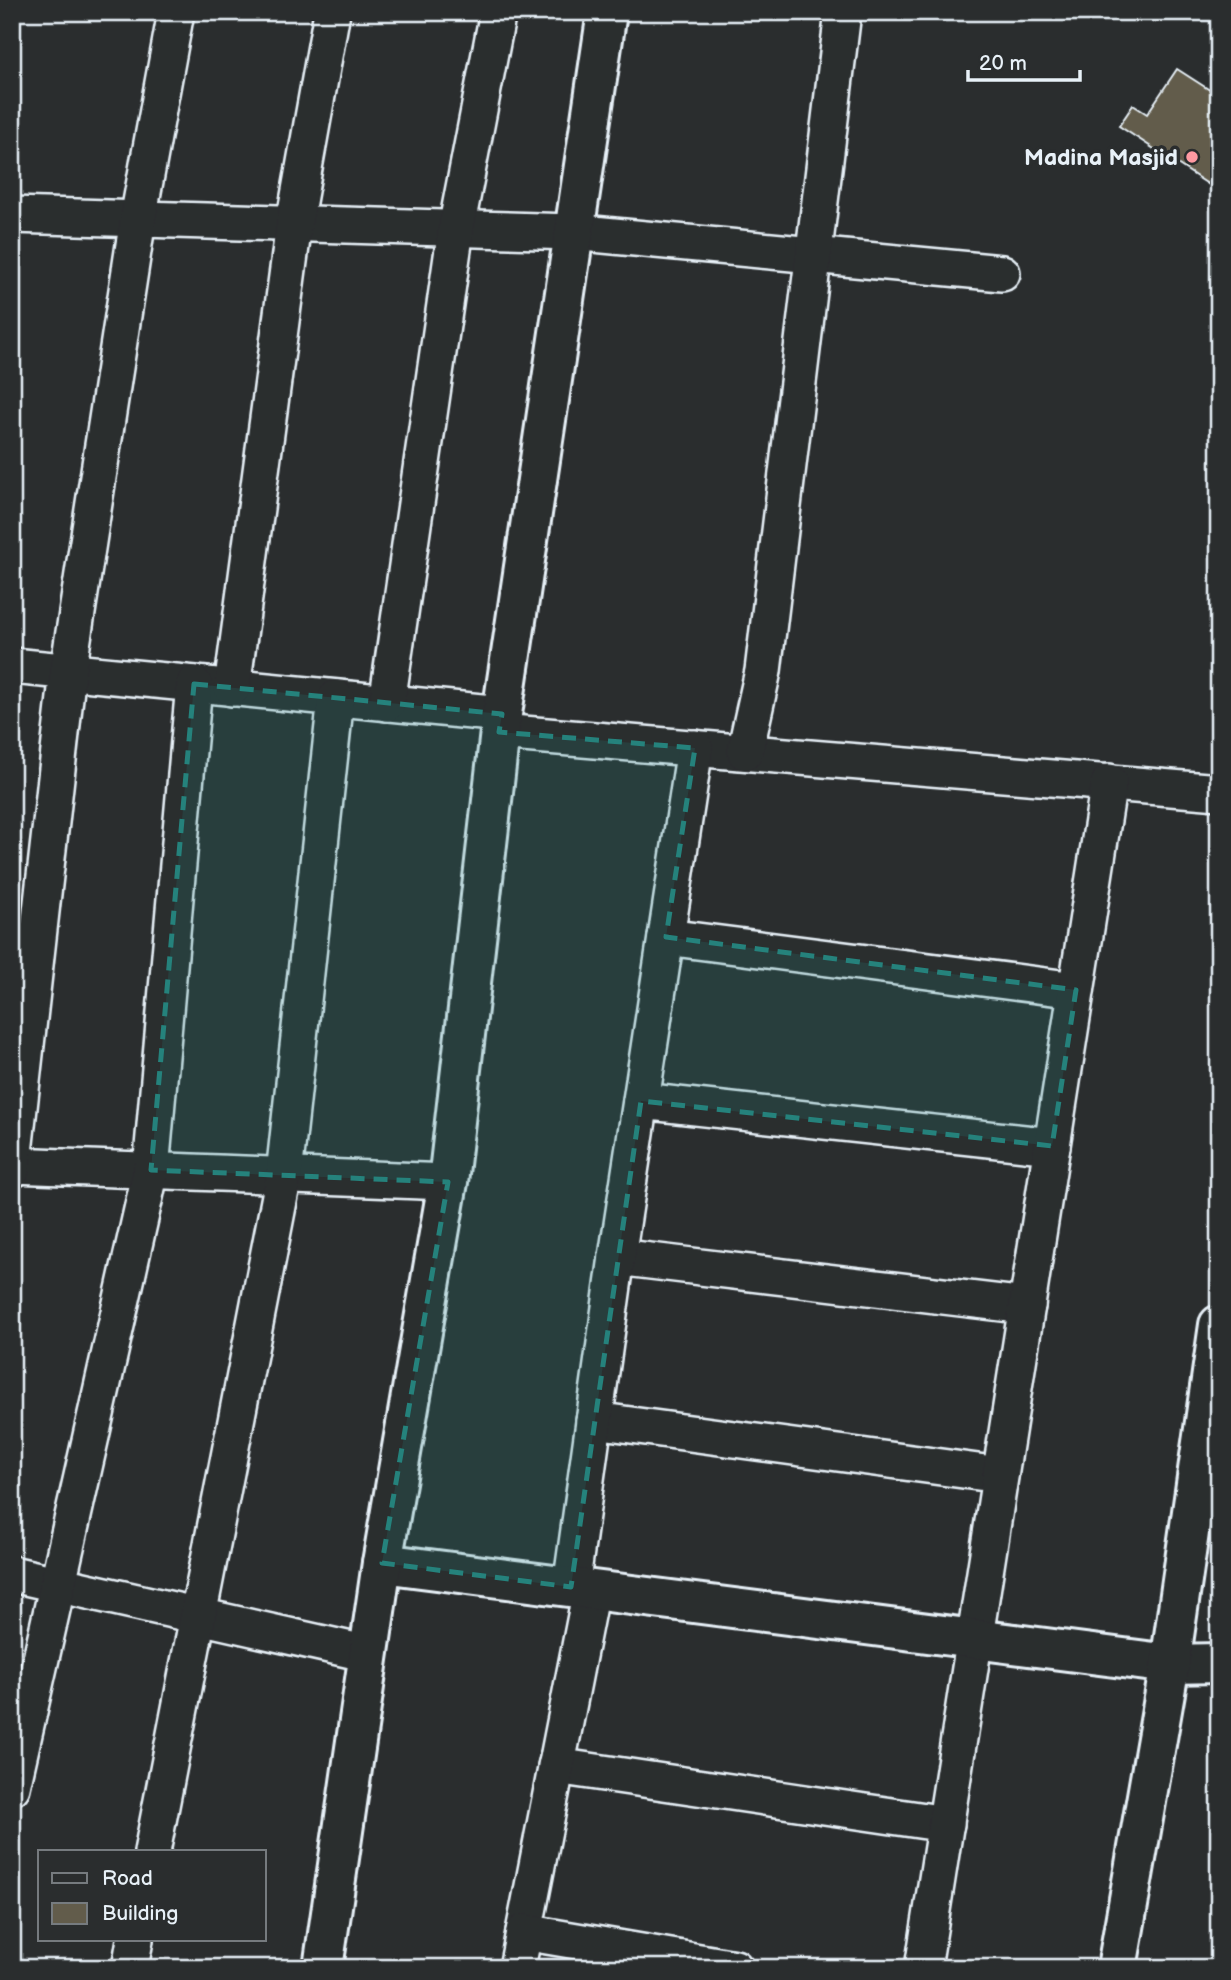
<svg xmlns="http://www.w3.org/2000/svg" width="1231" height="1980" viewBox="0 0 1231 1980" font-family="'Balsamiq Sans',sans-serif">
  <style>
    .building { fill: #625c4b; stroke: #e8f1f8; stroke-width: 2 }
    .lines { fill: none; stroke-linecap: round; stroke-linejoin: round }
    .street-casing { stroke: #e8f1f8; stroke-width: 40 }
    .secondary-casing { stroke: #e8f1f8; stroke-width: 44 }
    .street { stroke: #2a2d2e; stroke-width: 35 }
    .secondary { stroke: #2a2d2e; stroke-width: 38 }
    .marked { fill: #25827c; fill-opacity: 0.2; stroke: #25827c; stroke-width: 5; stroke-dasharray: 14 9; stroke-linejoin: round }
    .poi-dot { fill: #ff9aa2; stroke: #2a2d2e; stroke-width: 2.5 }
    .labels { text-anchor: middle; stroke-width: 7; stroke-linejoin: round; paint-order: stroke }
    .poi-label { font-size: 23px; font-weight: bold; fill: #e8f1f8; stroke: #2a2d2e; text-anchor: end }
  </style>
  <rect width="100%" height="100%" fill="#2a2d2e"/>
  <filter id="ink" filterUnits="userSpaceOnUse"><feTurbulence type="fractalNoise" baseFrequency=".0143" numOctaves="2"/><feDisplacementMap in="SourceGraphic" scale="14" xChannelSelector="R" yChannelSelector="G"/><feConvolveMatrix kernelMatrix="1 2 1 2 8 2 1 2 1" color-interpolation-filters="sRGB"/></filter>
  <g filter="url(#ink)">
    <!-- building -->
    <polygon class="building" points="1177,69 1219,96 1217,190 1119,126 1133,105 1147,114"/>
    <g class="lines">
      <!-- street casing -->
      <g class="street-casing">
        <g id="street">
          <polyline points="12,215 572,232 1002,273"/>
          <polyline points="12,666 502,714"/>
          <polyline points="232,688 294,224 332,12"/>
          <polyline points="387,703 456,229 498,12"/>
          <polyline points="499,732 1219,792"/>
          <polyline points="745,752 763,671 843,12"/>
          <polyline points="666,937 1076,990"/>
          <polyline points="641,1101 1052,1146"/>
          <polyline points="12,1165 448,1182"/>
          <polyline points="12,1170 68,671 138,219 176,12"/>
          <polyline points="617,1257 1027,1306"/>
          <polyline points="594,1420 1000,1475"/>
          <polyline points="12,1574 369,1654"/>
          <polyline points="571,1587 617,1257 695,748"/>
          <polyline points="556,1766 946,1824"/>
          <polyline points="12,1787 151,1170 194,684"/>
          <polyline points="152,1852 284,1175 336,698"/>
          <polyline points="524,1932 591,1590"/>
          <polyline points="130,1968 135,1940"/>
          <polyline points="517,1968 524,1932 735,1968"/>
          <polyline points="923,1968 1109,782"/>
        </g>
      </g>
      <!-- secondary casing -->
      <g class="secondary-casing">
        <g id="secondary">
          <polyline points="382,1563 1170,1664 1219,1663"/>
          <polyline points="323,1968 382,1563 448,1182 502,714 607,12"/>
          <polyline points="1117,1968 1170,1664 1219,1325"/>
        </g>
      </g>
      <!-- street -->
      <use href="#street" class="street"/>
      <!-- secondary -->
      <use href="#secondary" class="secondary"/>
    </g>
  </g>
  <!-- marked area -->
  <path class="marked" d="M194,684L502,714L499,732L695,748L666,937L1076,990L1052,1146L641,1101L571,1587L382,1563L448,1182L151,1170Z"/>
  <!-- markers -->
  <circle class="poi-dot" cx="1192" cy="157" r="7"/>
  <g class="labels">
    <!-- poi labels -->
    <g class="poi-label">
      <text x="1178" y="165">Madina Masjid</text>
    </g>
  </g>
  <!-- margin -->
  <rect width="1231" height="1980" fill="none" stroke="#2a2d2e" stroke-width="42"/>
  <rect x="21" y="21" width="1189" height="1938" fill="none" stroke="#e8f1f8" stroke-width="2.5" filter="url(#ink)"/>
  <!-- legend -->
  <rect x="38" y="1850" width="228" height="91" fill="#2a2d2e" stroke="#767b7f" stroke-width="2"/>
  <rect x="52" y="1873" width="35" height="10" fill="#2a2d2e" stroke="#767b7f" stroke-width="2"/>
  <text x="102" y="1885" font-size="21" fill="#e8f1f8">Road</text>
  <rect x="52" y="1903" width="35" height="21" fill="#625c4b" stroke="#767b7f" stroke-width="2"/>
  <text x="102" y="1920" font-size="21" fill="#e8f1f8">Building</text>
  <!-- scale -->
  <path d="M968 70v10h112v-10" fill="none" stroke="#e8f1f8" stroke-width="3.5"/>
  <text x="979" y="70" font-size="21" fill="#e8f1f8" stroke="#2a2d2e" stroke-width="5" paint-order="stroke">20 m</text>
</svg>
